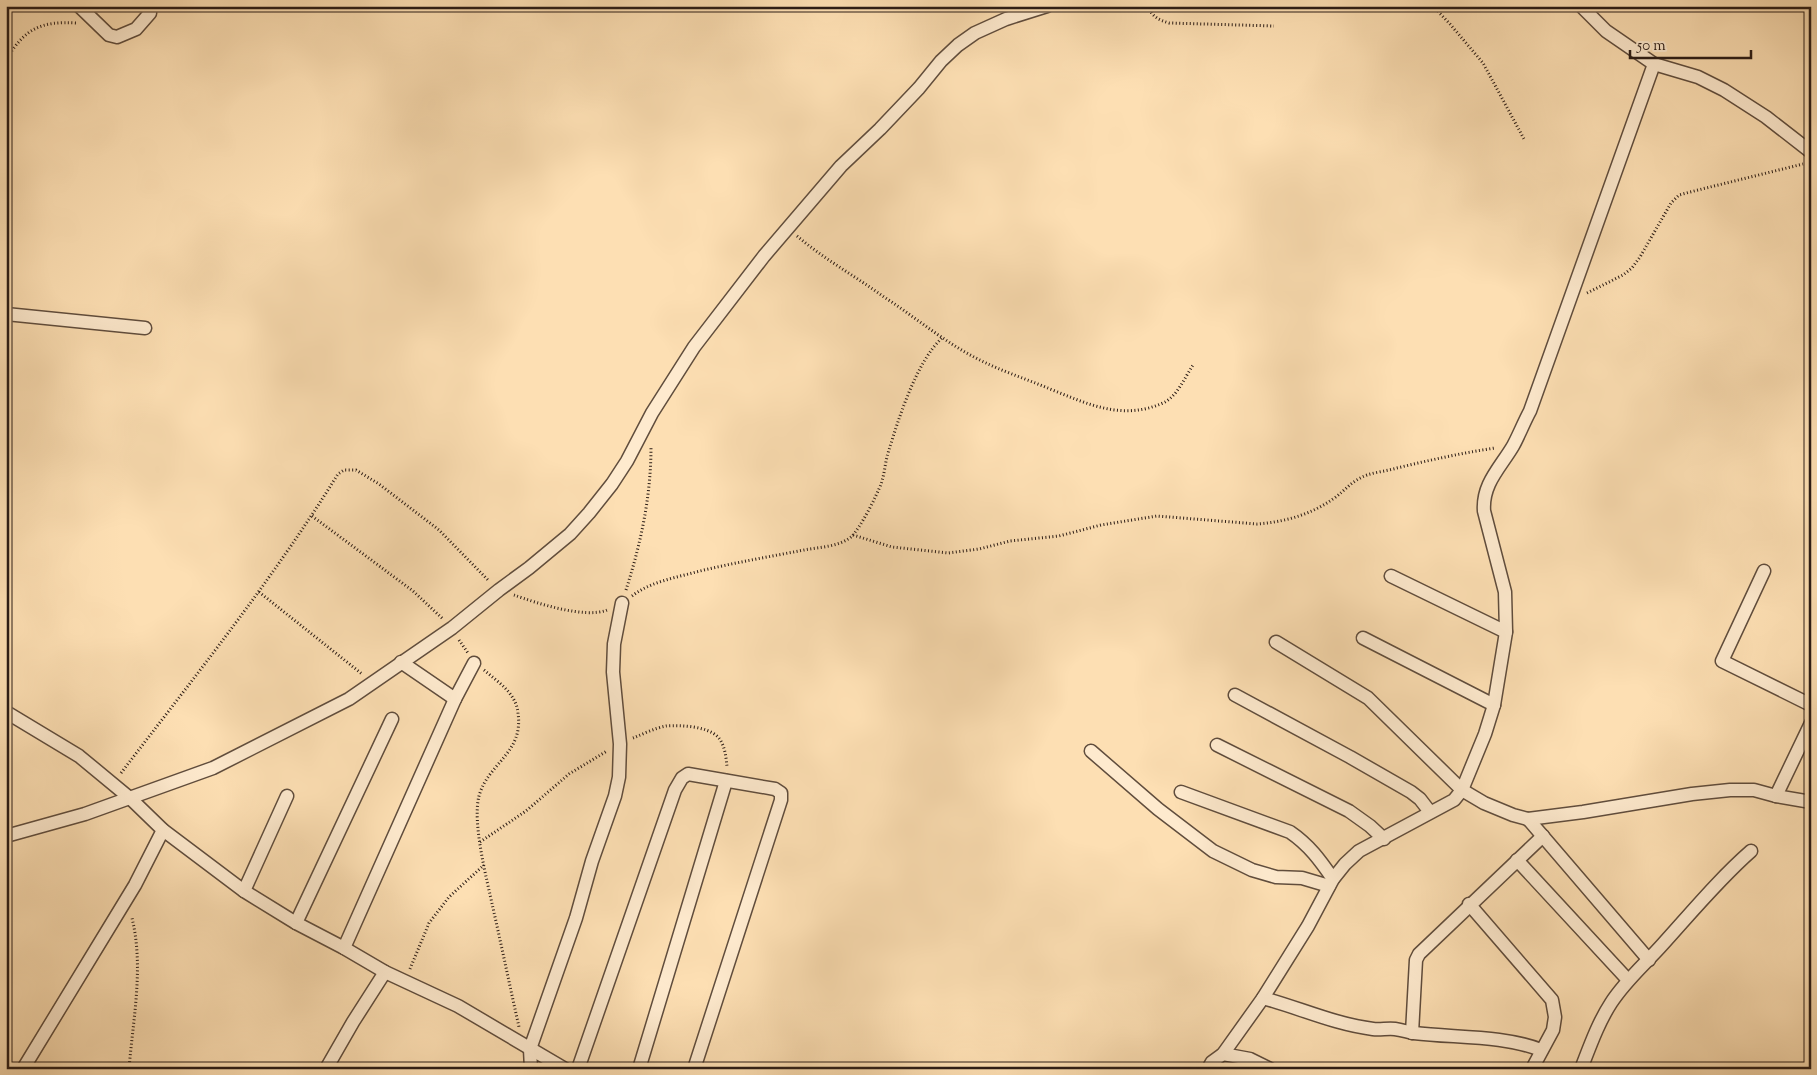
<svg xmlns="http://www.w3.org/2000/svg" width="1817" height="1075" viewBox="0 0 1817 1075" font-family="'Sorts Mill Goudy',serif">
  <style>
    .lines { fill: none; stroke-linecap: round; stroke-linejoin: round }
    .street-casing { stroke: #604d3d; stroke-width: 15 }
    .path { stroke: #2b1c16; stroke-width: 3; stroke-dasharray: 1 2.5; stroke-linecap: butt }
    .street { stroke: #feeace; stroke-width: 12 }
  </style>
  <rect width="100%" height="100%" fill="#fddfb3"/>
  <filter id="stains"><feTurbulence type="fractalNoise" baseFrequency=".004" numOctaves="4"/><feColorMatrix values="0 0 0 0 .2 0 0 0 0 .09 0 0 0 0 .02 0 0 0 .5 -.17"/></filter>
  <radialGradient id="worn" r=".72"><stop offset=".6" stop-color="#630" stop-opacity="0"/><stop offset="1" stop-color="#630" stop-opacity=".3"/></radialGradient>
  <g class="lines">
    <!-- street casing -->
    <g class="street-casing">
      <g id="street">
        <polyline points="79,6 109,35 117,37 136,29 150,13"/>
        <polyline points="1581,6 1606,31 1654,64 1698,77 1724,90 1766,117 1811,152"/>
        <polyline points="6,314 145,328"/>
        <polyline points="1764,571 1722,661 1811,705"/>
        <polyline points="1391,576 1506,632"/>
        <polyline points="1363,638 1494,705"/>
        <polyline points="1276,642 1368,698 1462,790 1484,803 1513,815 1528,819 1583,812 1692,794 1730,790 1754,790 1776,796 1811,802"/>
        <polyline points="401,662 455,699 474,663"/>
        <polyline points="1235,695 1350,757 1411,792 1420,799 1430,812"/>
        <polyline points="6,712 79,756 131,799 163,830 244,891 296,923 344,948 385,972 458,1006 565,1069"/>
        <polyline points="1217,745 1349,811 1370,826 1384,839"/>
        <polyline points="1091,751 1158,809 1213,851 1252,870 1276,877 1302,878 1329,886"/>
        <path d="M1181,792L1290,832C1309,845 1320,860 1333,879"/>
        <polyline points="1776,796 1811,723"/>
        <polyline points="1528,819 1649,960"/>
        <polyline points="6,836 85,814 213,768 349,699 452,628 499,590 529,568 570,534 589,513 612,484 627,461 652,413 694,347 764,256 841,166 880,129 919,88 941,61 958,45 975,33 1006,19 1047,6"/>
        <polyline points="1517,860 1628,980"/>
        <polyline points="244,891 287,796"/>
        <polyline points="1469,904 1552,1000 1555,1017 1553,1030 1532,1069"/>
        <polyline points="296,923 392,719"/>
        <polyline points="344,948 455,699"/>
        <path d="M1263,998C1300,1008 1334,1024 1373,1029C1380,1030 1388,1028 1395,1029C1402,1030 1408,1032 1414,1033C1455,1038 1503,1035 1541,1050"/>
        <polyline points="1412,1033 1416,960 1419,954 1543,836"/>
        <polyline points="1223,1054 1250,1059 1270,1069"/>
        <polyline points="23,1069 135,885 163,830"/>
        <polyline points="326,1069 353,1022 385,972"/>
        <polyline points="531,1069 530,1049 576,918 592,861 615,796 619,777 620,744 613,672 614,644 622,603"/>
        <polyline points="578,1069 675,790 682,778 688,774 775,789 781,793 781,800 694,1069"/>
        <polyline points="639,1069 726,781"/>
        <path d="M1208,1069L1212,1062L1223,1054L1263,998L1308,926L1333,879L1345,864L1359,851L1454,800L1462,790L1485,734L1494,705L1506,632L1505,592L1484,511C1482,484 1500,468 1513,446C1519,435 1524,422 1530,411L1654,64"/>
        <path d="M1581,1069C1590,1046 1598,1023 1611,1003C1625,981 1645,964 1662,945C1691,913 1719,879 1751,851"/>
      </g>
    </g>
    <!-- path -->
    <g class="path">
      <path d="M1148,6C1152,17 1159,20 1169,23L1274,26"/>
      <polyline points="1433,6 1450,24 1483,63 1524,139"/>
      <path d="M6,60C25,28 41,21 77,23"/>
      <path d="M797,236C824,259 855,276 884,297C918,319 949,346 986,363C1007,373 1029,380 1050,389C1088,404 1122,421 1163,403C1177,397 1185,377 1193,365"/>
      <polyline points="1587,293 1623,275 1632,268 1640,257 1671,203 1679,195 1690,192 1803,164"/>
      <polyline points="312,516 413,591 443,619"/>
      <path d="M853,535L892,547L948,553L979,549L1010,541L1059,536L1101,525L1157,516L1257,524C1284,522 1310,515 1333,499C1346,490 1351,481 1367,475C1376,472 1387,471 1397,468C1430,460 1462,453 1495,448"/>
      <path d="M626,590C641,543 651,496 651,447"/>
      <polyline points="259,592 362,674"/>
      <path d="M514,595C536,603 585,619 607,610"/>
      <path d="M632,596C650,582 674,578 696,572C732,563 768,557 804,550C820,547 838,547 851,537C860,529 877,495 881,484C885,473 885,461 889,450C899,417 917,361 942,338"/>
      <polyline points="459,640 468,653"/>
      <path d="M484,670C498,682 516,693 518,713C524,753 488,763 479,796C472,823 487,880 493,908C502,948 510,987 519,1027"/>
      <path d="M633,738C643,734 655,728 666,726C681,725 707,726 718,737C725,745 726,757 727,767"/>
      <path d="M121,773C196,675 273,579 338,474L344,470H356L379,484L439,530L489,581"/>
      <polyline points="480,842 526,811 569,774 607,751"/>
      <polyline points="410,969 429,923 449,897 484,865"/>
      <path d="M129,1069C133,1019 144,967 132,918"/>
    </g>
    <!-- street -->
    <use href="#street" class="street"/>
  </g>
  <!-- margin -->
  <rect width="1817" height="1075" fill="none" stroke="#fddfb3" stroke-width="25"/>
  <rect x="8" y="8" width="1802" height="1060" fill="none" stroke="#2b1c16" stroke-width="2.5"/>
  <rect x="12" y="12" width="1792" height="1050" fill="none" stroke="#2b1c16"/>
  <!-- scale -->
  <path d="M1630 50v8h121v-8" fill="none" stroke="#2b1c16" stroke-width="2.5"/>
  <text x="1637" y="50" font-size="15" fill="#2b1c16" stroke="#feeace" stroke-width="4" paint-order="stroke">50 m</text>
  <rect width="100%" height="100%" filter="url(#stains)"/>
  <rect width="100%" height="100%" fill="url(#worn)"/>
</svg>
